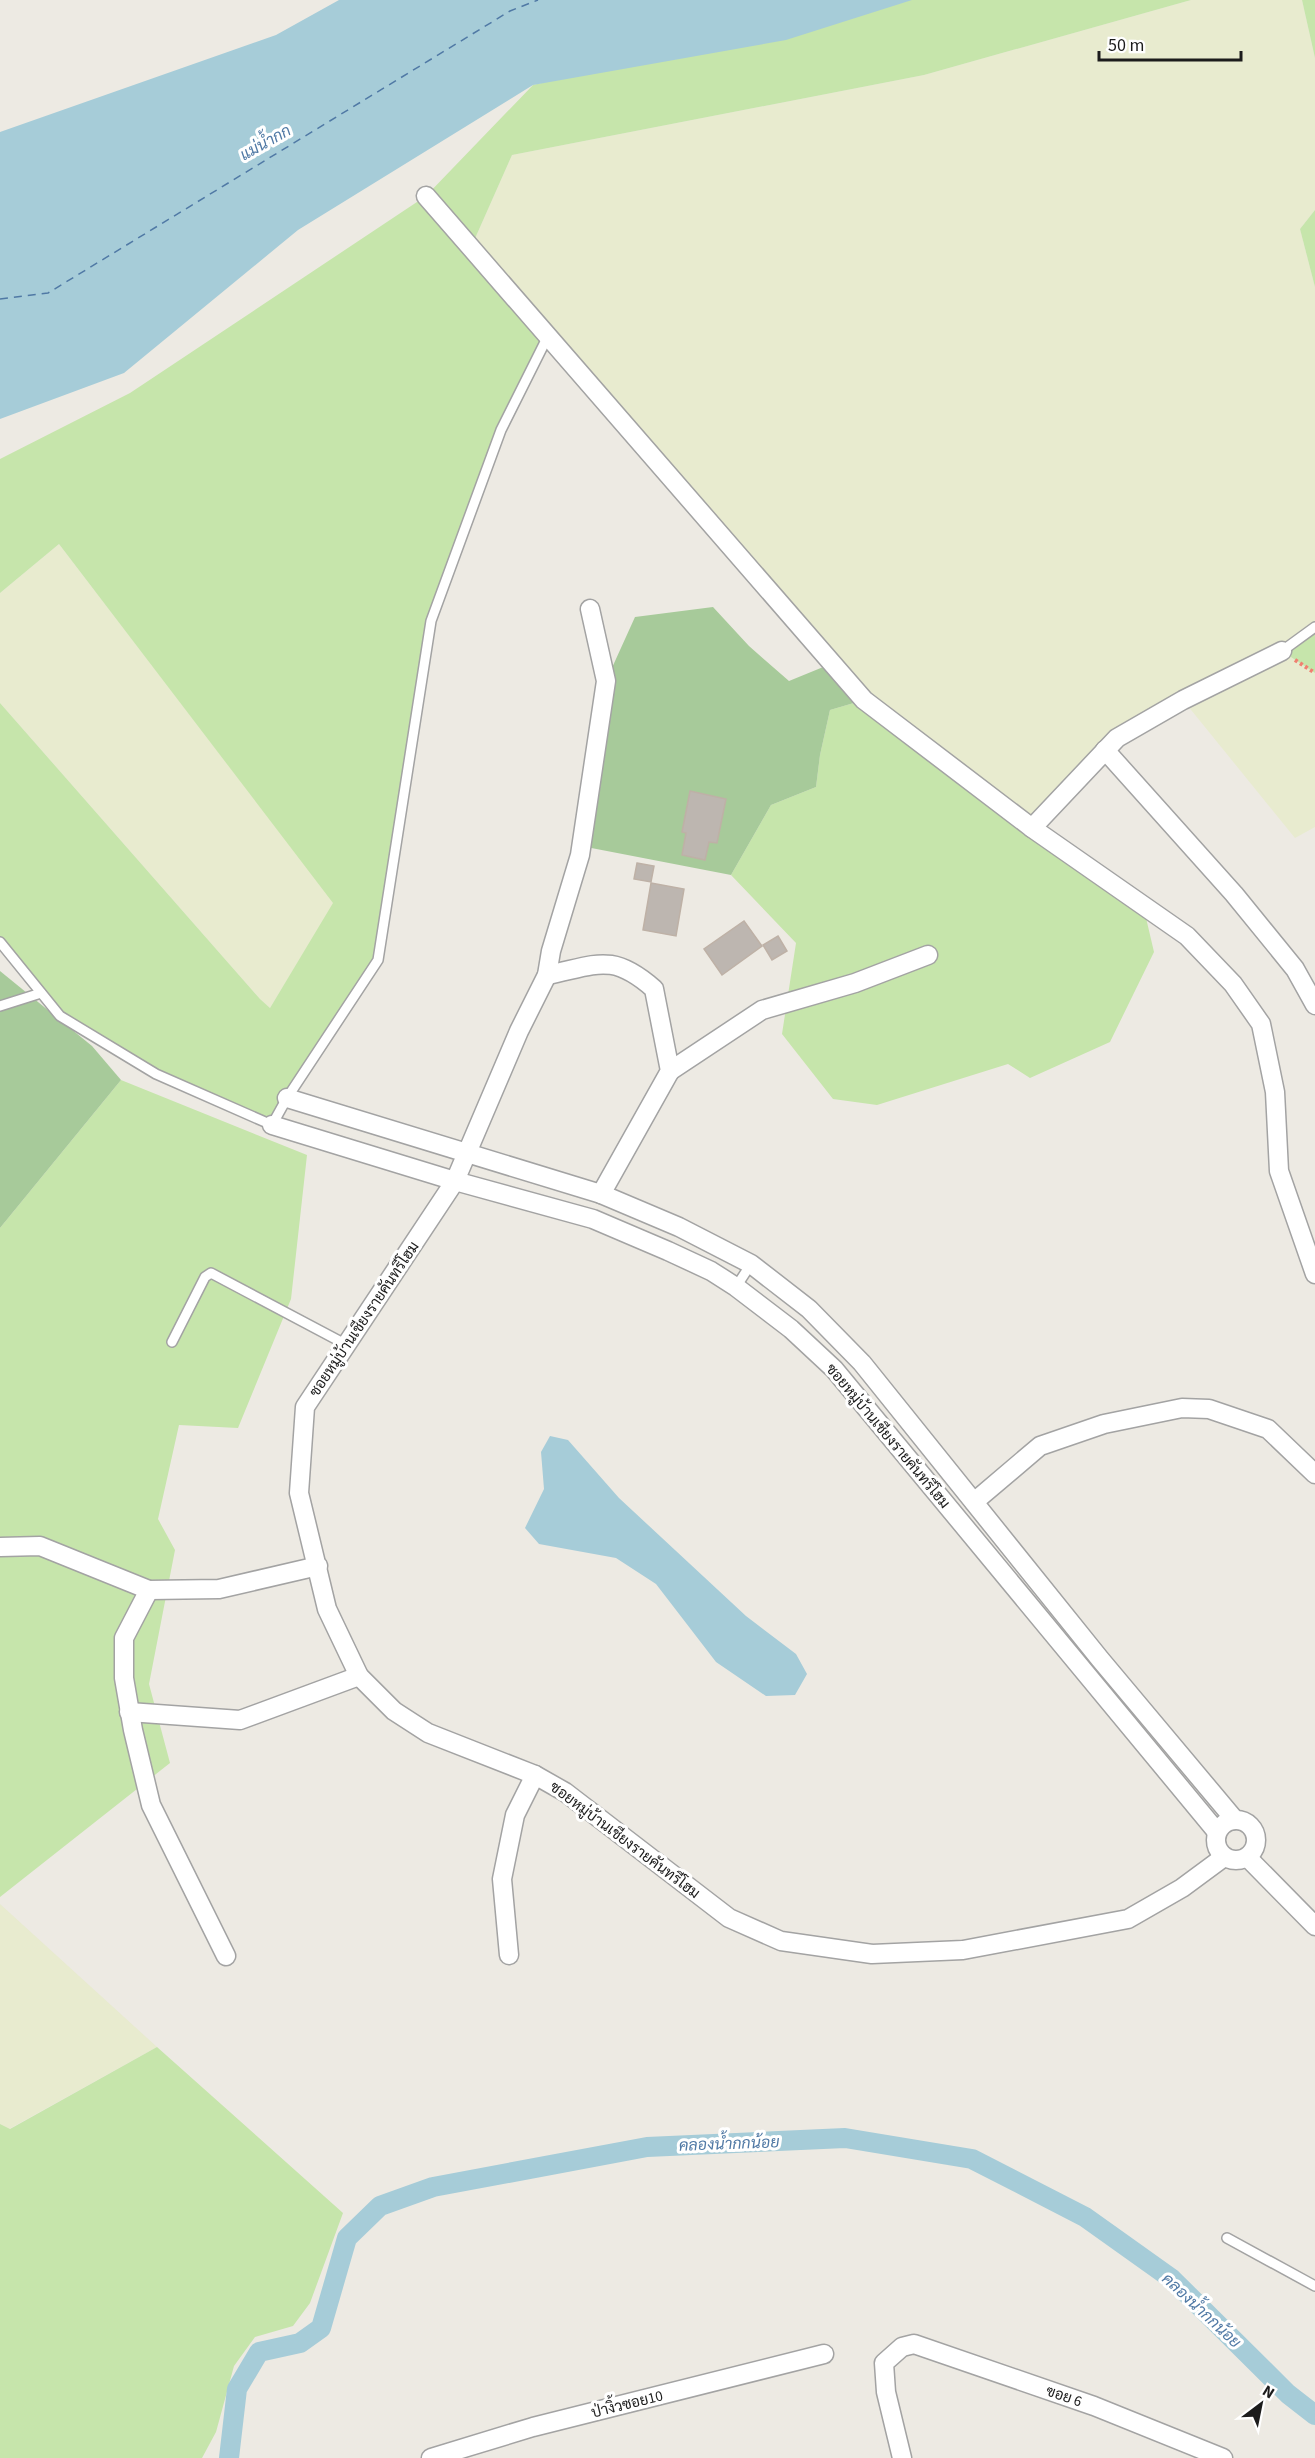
<svg xmlns="http://www.w3.org/2000/svg" width="1315" height="2458" viewBox="0 0 1315 2458" font-family="'Source Sans 3',Sarabun,sans-serif">
  <style>
    .farmland { fill: #e8ebcf }
    .grass { fill: #c6e5ab }
    .forest { fill: #a7ca9a }
    .water { fill: #a6ccd8 }
    .lines { fill: none; stroke-linecap: round; stroke-linejoin: round }
    .canal { stroke: #a6ccd8; stroke-width: 20 }
    .ferry { stroke: #5079a5; stroke-width: 1.5; stroke-dasharray: 8 6; stroke-linecap: butt }
    .building { fill: #bdb6b0; stroke: #beb1a6; stroke-width: 1.5 }
    .service-casing { stroke: #a3a3a3; stroke-width: 12 }
    .minor-casing { stroke: #a3a3a3; stroke-width: 21 }
    .path { stroke: #f08071; stroke-width: 4; stroke-dasharray: 3 3; stroke-linecap: butt }
    .service { stroke: #fff; stroke-width: 9 }
    .minor { stroke: #fff; stroke-width: 18 }
    .labels { text-anchor: middle; stroke-width: 6; stroke-linejoin: round; paint-order: stroke }
    .street-label { font-size: 15px; fill: #1c1c1c; stroke: #fff }
    .water-label { font-size: 16px; font-style: italic; fill: #5079a5; stroke: #fff }
  </style>
  <rect width="100%" height="100%" fill="#edeae3"/>
  <!-- farmland -->
  <g class="farmland">
    <polygon points="1191,0 1302,0 1315,58 1315,210 1300,229 1315,287 1315,627 1283,651 1315,673 1315,827 1295,838 1183,700 1117,738 1032,828 864,700 473,243 512,155 924,75"/>
    <polygon points="59,544 334,903 270,1008 260,999 0,703 0,593"/>
    <polygon points="0,1904 157,2047 9,2129 0,2124"/>
  </g>
  <!-- grass -->
  <g class="grass">
    <polygon points="878,0 1191,0 924,75 512,155 473,243 548,336 501,430 431,621 378,960 272,1125 156,1074 60,1016 0,942 0,703 260,999 270,1008 333,903 59,544 0,593 0,459 130,393 426,196 533,85"/>
    <polygon points="1302,0 1315,0 1315,58"/>
    <polygon points="1315,210 1315,287 1300,229"/>
    <polygon points="1315,627 1315,673 1282,651"/>
    <polygon points="864,700 1143,905 1154,952 1110,1042 1030,1078 1008,1064 877,1105 833,1099 782,1034 796,943 731,875 771,805 816,787 820,755 830,710"/>
    <polygon points="121,1080 307,1155 291,1299 238,1428 179,1425 158,1519 175,1550 149,1684 170,1763 0,1897 0,1228"/>
    <polygon points="157,2047 343,2213 310,2303 293,2326 255,2337 234,2366 216,2432 202,2458 0,2458 0,2124 10,2129"/>
  </g>
  <!-- forest -->
  <g class="forest">
    <polygon points="713,607 749,646 789,681 833,663 864,700 830,710 820,755 816,787 771,805 731,875 581,846 606,681 635,617"/>
    <polygon points="0,971 92,1046 121,1080 0,1228"/>
  </g>
  <!-- water -->
  <g class="water">
    <polygon points="339,0 912,0 786,40 533,85 298,230 124,373 0,419 0,132 276,35"/>
    <polygon points="550,1436 568,1440 619,1498 746,1616 796,1654 807,1674 795,1695 766,1696 716,1662 656,1584 616,1558 539,1544 525,1528 544,1489 541,1452"/>
  </g>
  <g class="lines">
    <!-- canal -->
    <polyline class="canal" points="229,2458 237,2389 259,2352 300,2343 321,2328 347,2238 380,2206 433,2187 647,2147 845,2138 972,2159 1085,2217 1172,2279 1288,2394 1315,2415"/>
    <!-- ferry -->
    <polyline class="ferry" points="0,299 48,293 510,11 538,0"/>
  </g>
  <!-- building -->
  <g class="building">
    <polygon points="690,791 726,799 717,843 709,842 705,860 682,855 686,833 682,832"/>
    <polygon points="637,863 654,866 651,882 634,879"/>
    <polygon points="651,883 684,889 676,936 643,930"/>
    <polygon points="744,921 762,946 722,975 704,949"/>
    <polygon points="778,936 787,951 772,960 763,945"/>
  </g>
  <g class="lines">
    <!-- service casing -->
    <g class="service-casing">
      <g id="service">
        <polyline points="1282,651 1315,627"/>
        <polyline points="0,942 60,1016 156,1074 272,1125 287,1098 378,960 431,621 501,430 548,336"/>
        <polyline points="0,1006 41,993"/>
        <polyline points="736,1287 751,1264"/>
        <polyline points="172,1342 205,1277 211,1273 347,1345"/>
        <polyline points="1227,2238 1315,2286"/>
      </g>
    </g>
    <!-- minor casing -->
    <g class="minor-casing">
      <g id="minor">
        <polyline points="426,196 864,700 1032,828 1187,936 1233,984 1261,1024 1275,1092 1279,1171 1315,1274"/>
        <polyline points="590,609 606,681 580,855 551,951 547,975 519,1031 455,1181 305,1407 299,1493 327,1609 359,1676 394,1711 428,1733 535,1775 565,1792 729,1918 781,1941 872,1954 963,1950 1128,1919 1182,1888 1224,1857"/>
        <polyline points="1105,750 1234,894 1295,969 1315,1005"/>
        <polyline points="1032,828 1117,738 1183,700 1282,651"/>
        <path d="M547,975C597,965 612,952 654,989L670,1071L601,1194"/>
        <polyline points="670,1071 762,1010 855,983 928,955"/>
        <polyline points="287,1098 601,1194 679,1227 751,1264 809,1309 862,1363 1100,1659 1235,1820"/>
        <polyline points="272,1125 455,1181 593,1219 668,1251 711,1271 736,1287 791,1329 834,1369 1217,1832"/>
        <polyline points="974,1502 1040,1446 1104,1424 1182,1408 1209,1409 1268,1429 1315,1474"/>
        <polyline points="0,1547 40,1546 149,1590 219,1589 318,1566"/>
        <polyline points="149,1590 124,1638 124,1678 133,1730 151,1805 226,1956"/>
        <polyline points="129,1712 240,1720 359,1676"/>
        <circle cx="1236" cy="1840" r="20"/>
        <polyline points="1248,1858 1315,1926"/>
        <polyline points="509,1955 502,1879 515,1815 535,1775"/>
        <polyline points="431,2458 533,2427 824,2354"/>
        <polyline points="902,2458 886,2392 884,2363 902,2347 914,2344 1094,2406 1223,2458"/>
      </g>
    </g>
    <!-- path -->
    <polyline class="path" points="1295,660 1315,673"/>
    <!-- service -->
    <use href="#service" class="service"/>
    <!-- minor -->
    <use href="#minor" class="minor"/>
  </g>
  <g class="labels">
    <!-- street labels -->
    <g class="street-label">
      <text transform="translate(364 1319) rotate(-56)" y="5">ซอยหมู่บ้านเชียงรายคันทรีโฮม</text>
      <text transform="translate(888 1436) rotate(50)" y="5">ซอยหมู่บ้านเชียงรายคันทรีโฮม</text>
      <text transform="translate(625 1840) rotate(37)" y="5">ซอยหมู่บ้านเชียงรายคันทรีโฮม</text>
      <text transform="translate(1064 2396) rotate(19)" y="5">ฃอย 6</text>
      <text transform="translate(627 2404) rotate(-14)" y="5">ป่างิ้วซอย10</text>
    </g>
    <!-- water labels -->
    <g class="water-label">
      <text transform="translate(265 142) rotate(-29)" y="6">แม่น้ำกก</text>
      <text transform="translate(729 2143) rotate(-2)" y="6">คลองน้ำกกน้อย</text>
      <text transform="translate(1202 2310) rotate(43)" y="6">คลองน้ำกกน้อย</text>
    </g>
  </g>
  <!-- north arrow -->
  <g transform="translate(1261 2404) rotate(32)" stroke="#ffffff" stroke-width="4.5" paint-order="stroke">
  <path d="M0-4.5L10 22L0 15L-10 22Z" fill="#1c1c1c"/>
  <text y="-9" font-size="16" font-weight="bold" text-anchor="middle" fill="#1c1c1c">N</text>
  </g>
  <!-- scale -->
  <path d="M1099 51v9h142v-9" fill="none" stroke="#1c1c1c" stroke-width="3"/>
  <text x="1108" y="51" font-size="18" fill="#1c1c1c" stroke="#ffffff" stroke-width="4.5" paint-order="stroke">50 m</text>
</svg>
